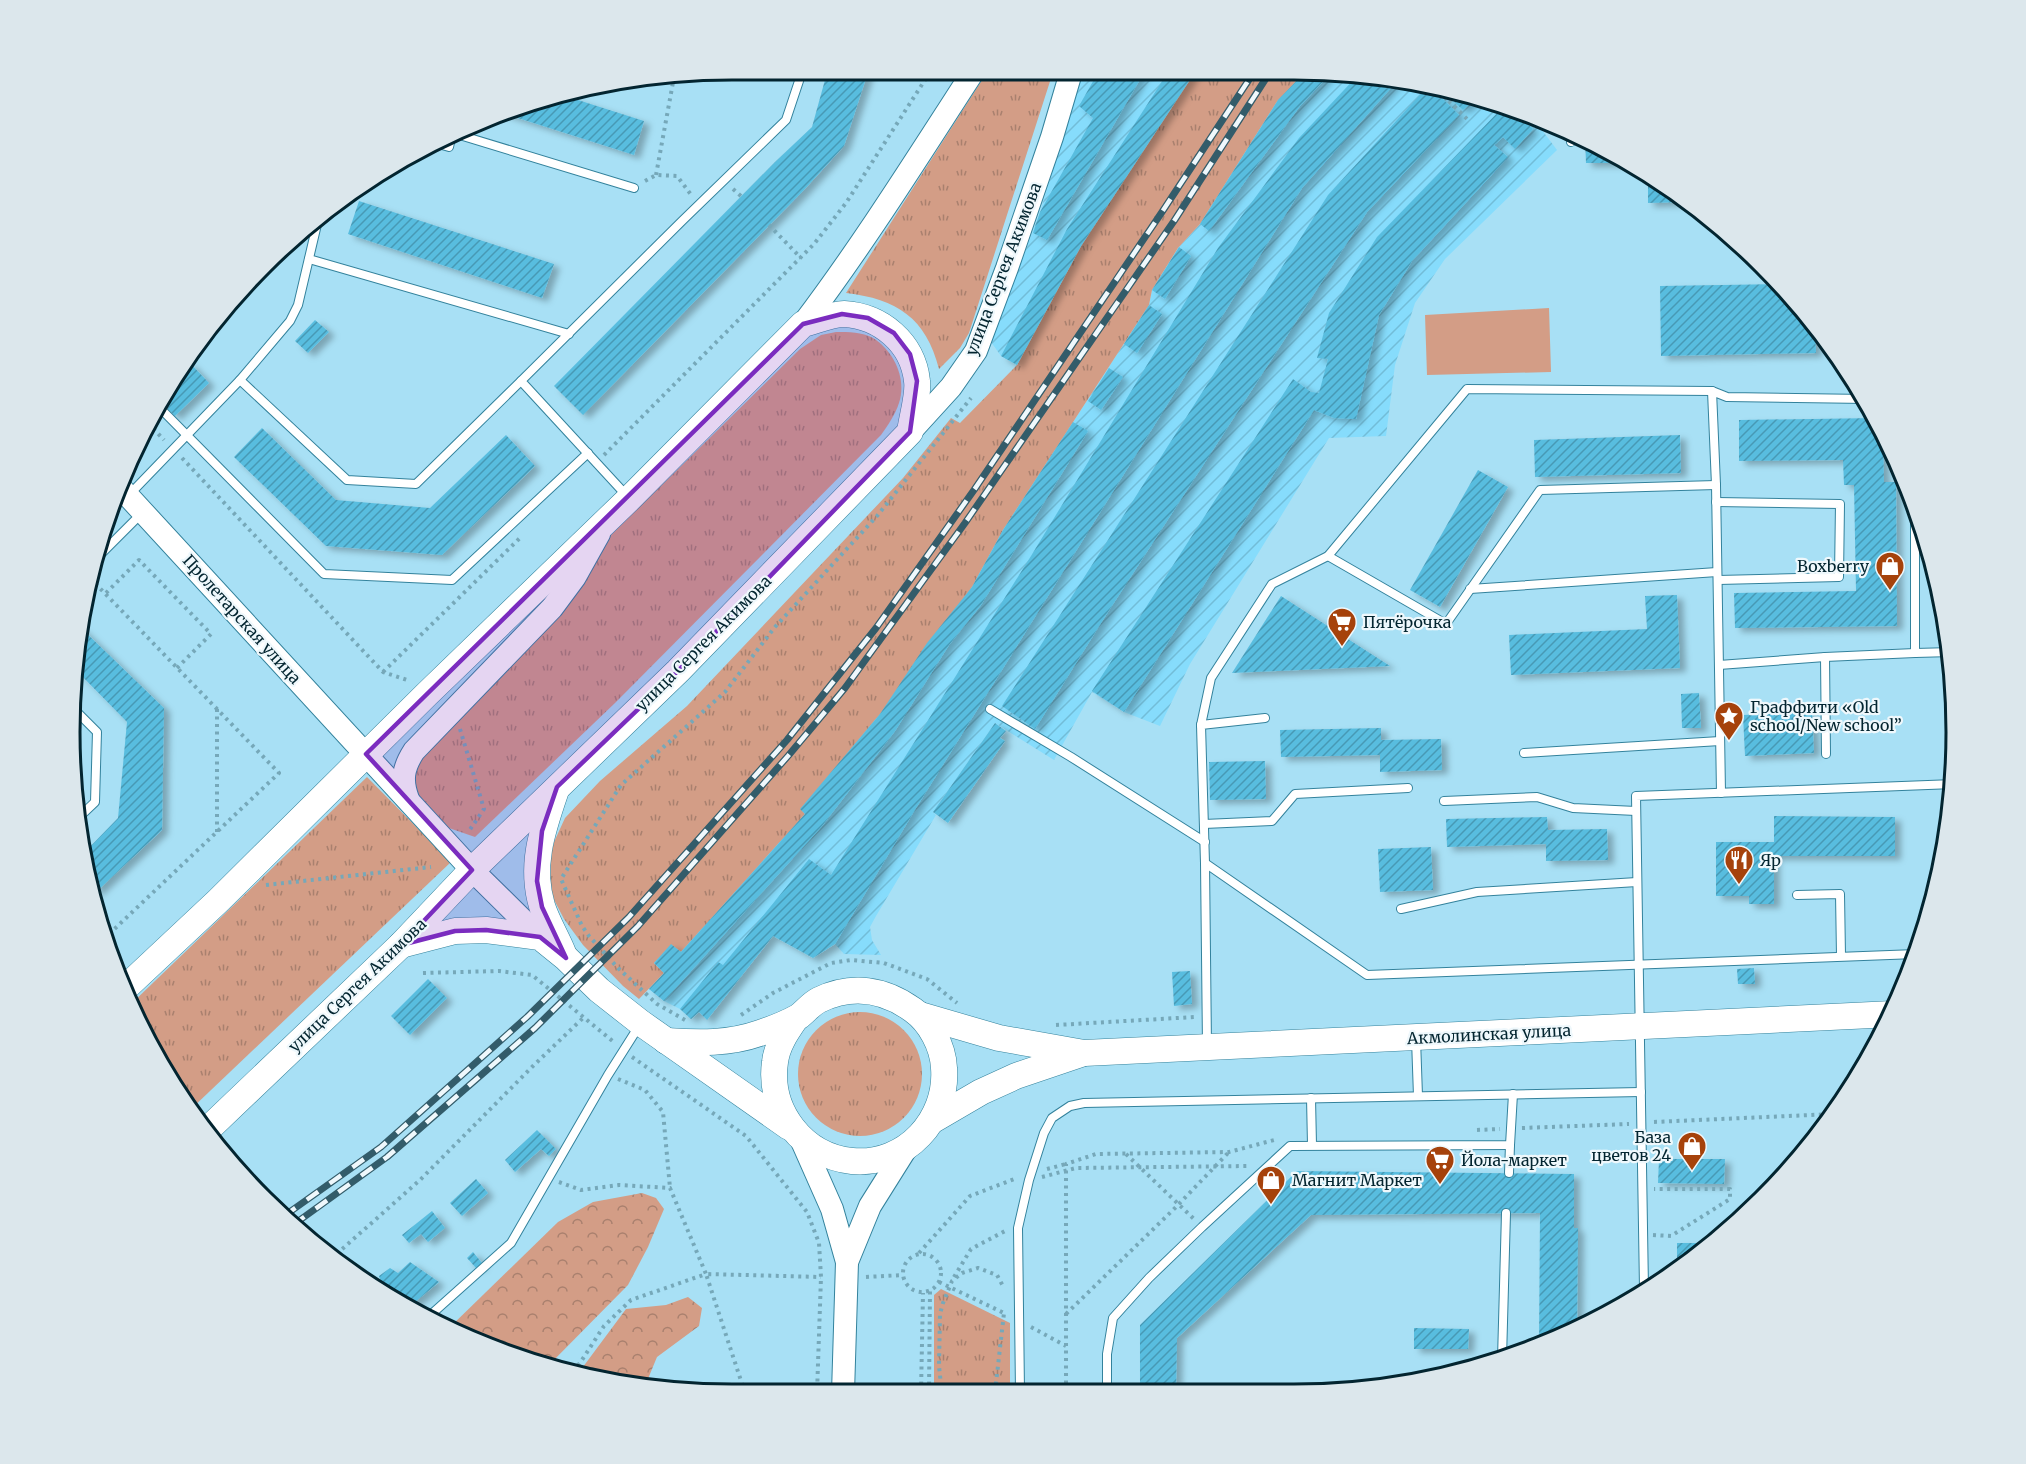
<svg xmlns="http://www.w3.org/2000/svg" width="2026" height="1464" viewBox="0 0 2026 1464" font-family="Merriweather,serif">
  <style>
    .industrial { fill: url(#industrial-furrows) }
    .grass { fill: url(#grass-tufts) }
    .forest { fill: url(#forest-crowns) }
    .pitch { fill: #d39d86 }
    .building { fill: url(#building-hatch); filter: url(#shadow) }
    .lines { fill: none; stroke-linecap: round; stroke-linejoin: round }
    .service-casing { stroke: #33829c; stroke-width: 10 }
    .secondary-casing { stroke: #33829c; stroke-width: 24 }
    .primary-casing { stroke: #33829c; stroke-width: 27 }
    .path { stroke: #76a8b9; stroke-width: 4; stroke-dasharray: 3 4.5; stroke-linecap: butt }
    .service { stroke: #fff; stroke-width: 8 }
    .secondary { stroke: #fff; stroke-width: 22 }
    .primary { stroke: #fff; stroke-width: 26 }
    .rail-casing { stroke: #335c6a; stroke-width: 7 }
    .rail { stroke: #eff8fc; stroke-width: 4.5; stroke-dasharray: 14; stroke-linecap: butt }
    .marked { fill: #7b2cbf; fill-opacity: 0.2; stroke: #7b2cbf; stroke-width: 4.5; stroke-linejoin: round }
    .labels { text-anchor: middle; stroke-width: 4.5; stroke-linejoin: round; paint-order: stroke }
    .street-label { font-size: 16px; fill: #032530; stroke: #eff8fc }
    .poi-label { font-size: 16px; fill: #032530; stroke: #eff8fc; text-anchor: start }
    .rim { fill: none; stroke: #032530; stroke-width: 3 }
  </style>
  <defs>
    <pattern id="industrial-furrows" width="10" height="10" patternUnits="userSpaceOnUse" patternTransform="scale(1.5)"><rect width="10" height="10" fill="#86dcfc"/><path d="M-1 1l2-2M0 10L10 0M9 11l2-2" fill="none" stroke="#72bdd8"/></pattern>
    <pattern id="grass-tufts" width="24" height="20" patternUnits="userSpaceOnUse" patternTransform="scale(1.5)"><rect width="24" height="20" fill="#d39d86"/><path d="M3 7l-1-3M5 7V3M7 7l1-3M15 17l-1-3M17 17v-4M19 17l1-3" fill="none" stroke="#a9806e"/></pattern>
    <pattern id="forest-crowns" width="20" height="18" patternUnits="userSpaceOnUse" patternTransform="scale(1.5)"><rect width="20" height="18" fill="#d39d86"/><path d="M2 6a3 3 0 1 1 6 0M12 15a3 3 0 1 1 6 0" fill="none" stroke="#a9806e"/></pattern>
    <pattern id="building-hatch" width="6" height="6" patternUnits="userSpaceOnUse" patternTransform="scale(1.5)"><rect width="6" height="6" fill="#59bddf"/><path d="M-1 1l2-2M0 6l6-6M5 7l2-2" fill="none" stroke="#4799b5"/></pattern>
    <filter id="shadow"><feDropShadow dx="6" dy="4" stdDeviation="3" flood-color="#0004"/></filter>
  </defs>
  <rect width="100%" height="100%" fill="#a8e0f5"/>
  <!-- industrial -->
  <g class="industrial">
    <polygon points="1084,69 1205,69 1195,72 1081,246 1017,365 1001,356 991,342 1040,212"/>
    <polygon points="1307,70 1424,82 1530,114 1557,150 1445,259 1415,303 1395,365 1386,436 1329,438 1190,664 1160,726 1124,712 1092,692 1054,760 995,723 933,812 936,815 876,916 870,927 872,940 881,955 844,954 835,944 785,920 691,1019 680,1009 664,1001 649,989 664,973 654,963 805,814 800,809 972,587 1003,530 1149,305 1152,290 1179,247 1200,224 1278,100"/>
  </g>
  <!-- grass -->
  <g class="grass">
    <path d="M989,69H1054L969,333L960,348L939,369C926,318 897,299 846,293Z"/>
    <polygon points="1205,69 1307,70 1278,100 1200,224 1178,248 1152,290 1149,305 1003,530 972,587 880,714 801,809 805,814 681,952 671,945 654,963 664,973 639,999 623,986 583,945 564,919 550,892 548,868 554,842 565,818 600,781 687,706 903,478 951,418 960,423 1017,365 1081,246 1195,72"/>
    <path d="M836,332C849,332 862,332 873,338C894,351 907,379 899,403C895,415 888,425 881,435L615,703L475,837L446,827L419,800L409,772L604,542L800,349L821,335Z"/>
    <polygon points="367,777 451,862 189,1111 181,1100 130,1005"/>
    <circle cx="860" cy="1074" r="62"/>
    <polygon points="941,1289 1010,1323 1010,1392 934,1392 934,1295"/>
  </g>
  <!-- forest -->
  <g class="forest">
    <polygon points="642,1193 656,1198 664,1209 648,1247 628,1285 547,1367 447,1330 558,1222 593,1202"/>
    <polygon points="688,1297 702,1308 699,1326 657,1357 645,1386 577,1375 626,1309 666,1305"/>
  </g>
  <!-- pitch -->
  <polygon class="pitch" points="1549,308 1551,372 1427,375 1425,315"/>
  <!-- building -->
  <g class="building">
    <polygon points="828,69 869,69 844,146 803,191 583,415 554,386 775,162 812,127"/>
    <polygon points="1100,69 1146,69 1047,240 1033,233 1040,212 1093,118 1079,106"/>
    <polygon points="1170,69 1203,70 1195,72 1081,246 1017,365 1001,356 1067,229"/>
    <polygon points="1307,70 1331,73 1300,106 1209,231 1200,224 1278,100"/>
    <polygon points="1358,75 1399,79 1302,188 916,808 835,944 813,958 773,936 707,1020 699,1012 691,1019 680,1009 718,962 723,965 809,859 831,875 1031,556 1218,248 1299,138"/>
    <polygon points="1429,85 1459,115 1367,212 1106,615 1035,729 1002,706 1328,195"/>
    <polygon points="1437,86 1445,88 1477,98 1463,110"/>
    <polygon points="556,93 644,121 634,155 499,112"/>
    <polygon points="1504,106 1512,109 1533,129 1515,149 1503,137 1494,145 1508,157 1412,261 1379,315 1356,419 1334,418 1314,410 1124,712 1092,691 1293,379 1311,392 1319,393 1328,359 1317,358 1329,313 1377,237"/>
    <polygon points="1585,138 1626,158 1632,163 1586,163"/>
    <polygon points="1648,174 1665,186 1687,202 1648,203"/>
    <polygon points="359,201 554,264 542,298 348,234"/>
    <polygon points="1179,247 1191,256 1165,299 1152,290"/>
    <polygon points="1782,284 1793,295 1815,327 1816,353 1661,356 1660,286"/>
    <polygon points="1149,305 1162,314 1137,353 1124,344"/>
    <polygon points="315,320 329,332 308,353 295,341"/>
    <polygon points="189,362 209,383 175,416 162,403"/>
    <polygon points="1109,368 1123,377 1101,410 1088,401"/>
    <polygon points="1876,418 1883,434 1884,482 1896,482 1897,626 1735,628 1734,593 1856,591 1854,485 1844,485 1843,460 1739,461 1739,420"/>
    <polygon points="1073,422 1088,431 981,605 949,645 895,731 822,826 664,1001 649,989 664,973 654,963 671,944 681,952 805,814 800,809 880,714 927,643 972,587 1003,530"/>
    <polygon points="262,428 336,500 430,508 506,435 535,466 442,555 326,546 234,457"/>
    <polygon points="1680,435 1681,473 1535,477 1534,440"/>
    <polygon points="1478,470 1508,487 1440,607 1410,590"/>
    <polygon points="1677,595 1680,668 1511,675 1509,635 1647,629 1645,596"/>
    <polygon points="1281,596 1390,666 1232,673"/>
    <polygon points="79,626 164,708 162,830 95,893 84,853 118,818 127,722 75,669 75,645"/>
    <polygon points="1699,693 1701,728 1682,728 1681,694"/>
    <polygon points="1812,712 1814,753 1745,756 1743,715"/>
    <polygon points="995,723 1006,731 1000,738 1005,741 948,823 933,812"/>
    <polygon points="1381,728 1381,740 1441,739 1442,770 1380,772 1380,755 1281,757 1280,730"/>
    <polygon points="1265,761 1266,799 1210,800 1209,762"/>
    <polygon points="1774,816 1895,817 1895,856 1774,856 1774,904 1749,904 1749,896 1716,896 1716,842 1774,842"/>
    <polygon points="1547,817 1548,830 1607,829 1608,860 1546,861 1546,844 1447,847 1446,819"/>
    <polygon points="1431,847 1433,890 1380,892 1378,849"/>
    <polygon points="1754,968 1755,984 1738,984 1737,969"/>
    <polygon points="1190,971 1192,1004 1174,1006 1172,972"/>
    <polygon points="428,979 447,998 410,1035 391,1016"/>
    <polygon points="537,1130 556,1149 549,1156 541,1149 515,1172 505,1160"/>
    <polygon points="1659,1159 1725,1159 1724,1184 1658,1183"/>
    <polygon points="1297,1171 1574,1174 1574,1228 1578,1228 1577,1330 1532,1348 1532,1344 1539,1344 1540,1213 1311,1215 1177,1338 1176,1391 1140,1391 1140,1325"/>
    <polygon points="476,1179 488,1193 462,1216 450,1203"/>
    <polygon points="432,1211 445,1228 428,1242 421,1234 409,1243 402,1235"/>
    <polygon points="1677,1243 1713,1243 1677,1266"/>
    <polygon points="473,1252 482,1263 476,1268 467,1258"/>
    <polygon points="410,1262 439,1282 408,1308 385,1293 379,1276 390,1268 398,1273"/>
    <polygon points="357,1269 367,1282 352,1273"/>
    <polygon points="1414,1328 1469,1329 1468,1349 1414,1349"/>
  </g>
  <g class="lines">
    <!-- service casing -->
    <g class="service-casing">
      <g id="service">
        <polyline points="453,133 634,188"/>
        <polyline points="1571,142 1572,132"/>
        <polyline points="435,143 449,147 452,134"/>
        <polyline points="309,259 569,334"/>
        <polyline points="240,380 347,480 416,484 521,381"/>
        <polyline points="1712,391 1467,389 1328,556 1446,624 1540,490 1716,485"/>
        <polyline points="159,407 324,574 452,580 588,453"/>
        <polyline points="129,495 240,380 290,321 298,305 318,220"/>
        <polyline points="627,496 521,381 682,221 786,120 803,69"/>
        <polyline points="1716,502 1840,504 1839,577 1718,580"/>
        <polyline points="1915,503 1915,653 1952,652"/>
        <polyline points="95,560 141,514"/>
        <polyline points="1470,589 1717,572"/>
        <polyline points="1825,657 1826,754"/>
        <polyline points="1719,665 1825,657 1915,653"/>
        <polyline points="990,709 1071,757 1205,842"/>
        <polyline points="75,710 97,732 95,802 75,821"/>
        <polyline points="1265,718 1201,725 1205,863 1367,975 1916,954"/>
        <polyline points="1201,725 1211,678 1272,584 1328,556"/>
        <polyline points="1524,753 1720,741"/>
        <polyline points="1721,793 1716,485 1712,391 1727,397 1867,399"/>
        <polyline points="1444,801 1537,797 1573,808 1636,811"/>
        <polyline points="1204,824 1272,821 1295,794 1408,788"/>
        <polyline points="1205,863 1207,1046"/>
        <polyline points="1797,895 1840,894 1841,956"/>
        <polyline points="1401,909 1477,892 1637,882"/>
        <polyline points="1416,1039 1418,1096"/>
        <polyline points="1311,1098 1312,1145"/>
        <polyline points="1509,1173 1510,1145"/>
        <polyline points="1644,1289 1636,796 1954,784"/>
        <polyline points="426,1319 511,1243 608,1075 639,1026"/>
        <polyline points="1502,1359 1506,1213"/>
        <polyline points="1107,1391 1107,1354 1113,1318 1149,1278 1202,1227 1290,1146 1510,1145 1513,1094"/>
        <polyline points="1020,1392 1018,1228 1029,1180 1044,1133 1052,1118 1070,1106 1084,1103 1641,1092"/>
      </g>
    </g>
    <!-- secondary casing -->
    <g class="secondary-casing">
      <g id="secondary">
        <path d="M803,324C865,242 919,155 975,69"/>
        <polyline points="910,432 951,387 976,351 1007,268 1052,137 1072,69"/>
        <polyline points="118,485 472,870 540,937"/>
        <path d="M408,799C401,780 403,768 414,751L552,608L575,577L599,534"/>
        <polyline points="801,1139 832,1209 847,1262"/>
        <polyline points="843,1393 847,1262 870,1206 907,1147"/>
      </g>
    </g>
    <!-- primary casing -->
    <g class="primary-casing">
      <g id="primary">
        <path d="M555,793C542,831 530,866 542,906C547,922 557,938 563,953"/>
        <polyline points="401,945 455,931 486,930 540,937 566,958 599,990 641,1023 789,1127"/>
        <path d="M122,991L218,901L427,694L630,498L803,324C816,321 831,314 844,314C881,316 913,343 917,381C919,394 912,417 910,432L678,671L472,870L401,945L205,1132"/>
        <polyline points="920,1015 999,1038 1084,1053 1893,1014"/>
        <path d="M666,1041C699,1043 729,1044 760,1033C772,1029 787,1023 798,1017C805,1012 811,1004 819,1000C852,984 884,989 913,1010C930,1022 943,1046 944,1068C948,1119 906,1166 852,1161C803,1156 768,1111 775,1062C777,1045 787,1031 796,1018"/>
        <polyline points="933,1120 981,1092 1016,1076 1081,1054"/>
      </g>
    </g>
    <!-- path -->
    <g class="path">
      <polyline points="1433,85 1467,119"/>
      <polyline points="656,175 674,77"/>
      <polyline points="645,181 656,175 677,176 692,196"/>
      <polyline points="733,189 741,196"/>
      <polyline points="769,225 801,258"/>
      <polyline points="148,423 164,440"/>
      <polyline points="604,455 814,244 846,203 932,69"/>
      <polyline points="182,458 383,672 410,681"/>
      <polyline points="90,578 279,773 106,937"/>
      <polyline points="106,593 139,560 211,634 177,668"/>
      <polyline points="383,672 522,536"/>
      <polyline points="217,709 217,832"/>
      <polyline points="460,729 484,809 469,831"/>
      <polyline points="266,885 431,867"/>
      <polyline points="423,973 499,971 532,975 615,1043"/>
      <polyline points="741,1015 773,993 831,963 851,960 884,963 927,979 957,1003"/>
      <polyline points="685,1020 657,1004 618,968 589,936 582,926 561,879 621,785 725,692 775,627 877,516 971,398"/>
      <polyline points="1056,1025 1195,1017"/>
      <polyline points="632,1057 746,1136 807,1212 819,1243 821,1277 817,1393"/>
      <polyline points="618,1079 645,1090 663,1112 670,1188"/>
      <polyline points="1654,1122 1833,1114"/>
      <polyline points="1522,1128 1629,1124"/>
      <polyline points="1477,1130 1500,1129"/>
      <polyline points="1126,1154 1194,1219"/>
      <polyline points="1047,1169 1066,1164"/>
      <polyline points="1042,1177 1076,1168 1249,1166"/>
      <polyline points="559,1182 581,1190 619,1185 670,1188 706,1274 631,1300 604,1326 580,1363 569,1374"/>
      <polyline points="1653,1235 1671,1236 1730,1199 1730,1189 1654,1189"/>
      <polyline points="919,1253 970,1196 1017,1178"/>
      <circle cx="922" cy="1273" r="19"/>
      <polyline points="331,1259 420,1180 533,1066 583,1018"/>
      <polyline points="866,1277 903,1275"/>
      <polyline points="954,1277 971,1249 1007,1230"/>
      <polyline points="939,1282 1006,1314"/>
      <polyline points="1066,1314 1175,1208 1229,1152"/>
      <polyline points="1031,1327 1066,1346"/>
      <polyline points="1066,1391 1066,1164 1096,1154 1229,1152 1278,1139"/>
      <polyline points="921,1392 923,1293"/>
      <polyline points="929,1392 930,1290"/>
      <polyline points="946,1392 941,1385 939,1366 940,1314 943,1303 952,1281 962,1273 978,1268 997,1275 1004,1288"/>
      <polyline points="995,1392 1004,1313"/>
      <polyline points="745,1393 706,1274 821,1277"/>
    </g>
    <!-- service -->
    <use href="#service" class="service"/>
    <!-- secondary -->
    <use href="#secondary" class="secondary"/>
    <!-- primary -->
    <use href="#primary" class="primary"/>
    <!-- rail casing -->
    <g class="rail-casing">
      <g id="rail">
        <polyline points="284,1216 381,1147 527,1017 629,917 787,740 876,628 974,490 1162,212 1256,69"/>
        <polyline points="293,1225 387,1157 535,1028 638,926 788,756 845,688 965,523 1174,221 1272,69"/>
      </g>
    </g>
    <!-- rail -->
    <use href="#rail" class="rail"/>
  </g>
  <!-- marked area -->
  <path class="marked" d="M842,314L868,318L894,333L910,354L917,381L910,432L678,671L557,787L542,831L537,881L542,907L566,958L540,937L486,930L455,931L401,945L472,870L366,754L803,324Z"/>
  <!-- icons -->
  <defs>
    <g id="shop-pin" transform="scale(1.5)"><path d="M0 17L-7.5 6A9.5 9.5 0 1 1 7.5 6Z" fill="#a6420b" stroke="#eff8fc"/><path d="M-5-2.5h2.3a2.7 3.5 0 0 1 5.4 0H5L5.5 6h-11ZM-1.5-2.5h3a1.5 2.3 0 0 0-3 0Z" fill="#fff"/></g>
    <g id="supermarket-pin" transform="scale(1.5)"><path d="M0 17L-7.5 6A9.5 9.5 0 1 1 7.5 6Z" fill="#a6420b" stroke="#eff8fc"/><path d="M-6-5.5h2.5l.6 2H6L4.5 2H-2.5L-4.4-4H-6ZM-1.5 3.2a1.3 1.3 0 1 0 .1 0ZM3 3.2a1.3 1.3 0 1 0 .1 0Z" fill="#fff"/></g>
    <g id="sight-pin" transform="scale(1.5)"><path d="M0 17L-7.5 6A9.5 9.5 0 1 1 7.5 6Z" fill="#a6420b" stroke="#eff8fc"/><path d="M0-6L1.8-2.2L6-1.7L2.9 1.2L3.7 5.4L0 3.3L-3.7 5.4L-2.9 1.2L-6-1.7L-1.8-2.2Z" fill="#fff"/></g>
    <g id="restaurant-pin" transform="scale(1.5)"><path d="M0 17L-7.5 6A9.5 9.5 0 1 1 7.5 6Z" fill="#a6420b" stroke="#eff8fc"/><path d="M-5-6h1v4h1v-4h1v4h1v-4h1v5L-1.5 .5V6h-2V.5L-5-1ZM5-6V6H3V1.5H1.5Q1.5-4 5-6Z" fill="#fff"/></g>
  </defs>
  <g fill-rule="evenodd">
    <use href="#shop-pin" x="1890" y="566"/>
    <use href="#supermarket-pin" x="1342" y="622"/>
    <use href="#sight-pin" x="1729" y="716"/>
    <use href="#restaurant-pin" x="1739" y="860"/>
    <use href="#shop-pin" x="1692" y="1146"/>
    <use href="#supermarket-pin" x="1440" y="1160"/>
    <use href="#shop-pin" x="1271" y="1180"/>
  </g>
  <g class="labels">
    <!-- street labels -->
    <g class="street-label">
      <text transform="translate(1003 269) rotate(-69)" y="6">улица Сергея Акимова</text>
      <text transform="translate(242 619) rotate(48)" y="6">Пролетарская улица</text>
      <text transform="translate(703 643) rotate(-45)" y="6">улица Сергея Акимова</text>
      <text transform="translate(357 985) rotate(-44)" y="6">улица Сергея Акимова</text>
      <text transform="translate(1489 1034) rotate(-3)" y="6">Акмолинская улица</text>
    </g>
    <!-- poi labels -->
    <g class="poi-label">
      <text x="1869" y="572" text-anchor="end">Boxberry</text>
      <text x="1363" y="628">Пятёрочка</text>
      <text x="1750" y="713">Граффити «Old<tspan x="1750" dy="18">school/New school”</tspan></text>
      <text x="1760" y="866">Яр</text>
      <text x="1671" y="1143" text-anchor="end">База<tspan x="1671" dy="18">цветов 24</tspan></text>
      <text x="1461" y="1166">Йола-маркет</text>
      <text x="1292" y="1186">Магнит Маркет</text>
    </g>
  </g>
  <!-- crop -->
  <path d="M0 0H2026V1464H0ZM732 80H1294A652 652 0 0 1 1946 732V732A652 652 0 0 1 1294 1384H732A652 652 0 0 1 80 732V732A652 652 0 0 1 732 80Z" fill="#dce7ec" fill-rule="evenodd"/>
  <path class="rim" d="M732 80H1294A652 652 0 0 1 1946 732V732A652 652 0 0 1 1294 1384H732A652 652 0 0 1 80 732V732A652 652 0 0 1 732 80Z"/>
</svg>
